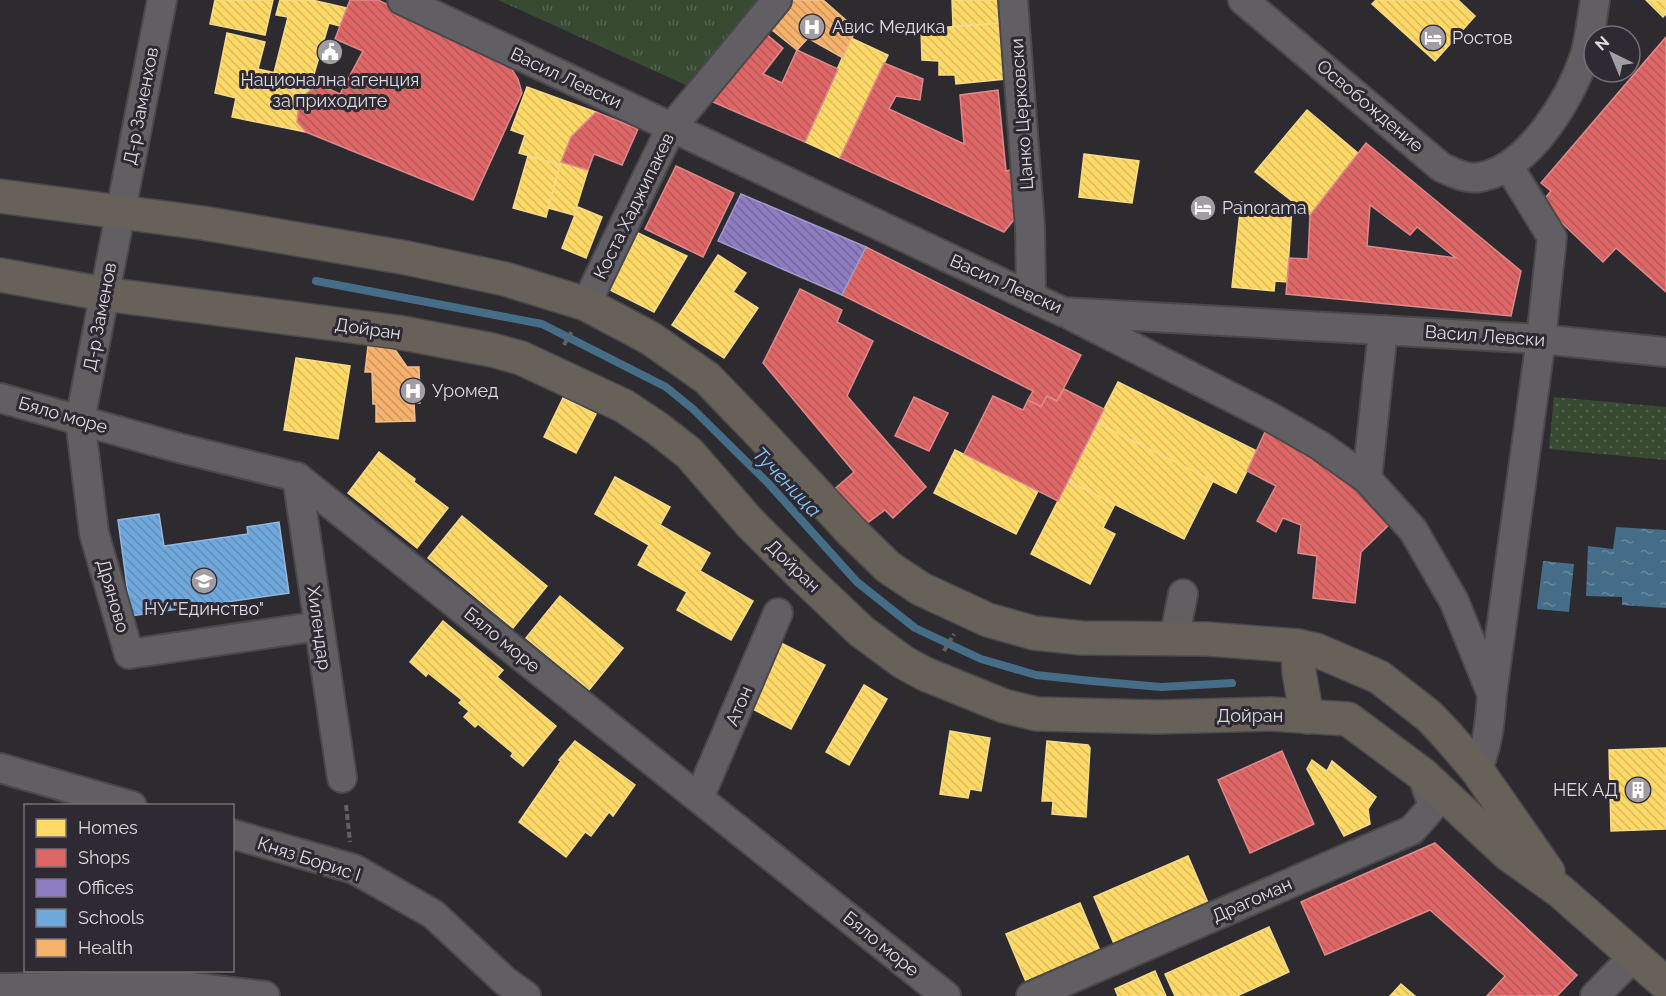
<svg xmlns="http://www.w3.org/2000/svg" width="1666" height="996" viewBox="0 0 1666 996" font-family="Raleway,sans-serif">
  <style>
    .grass { fill: url(#grass-dots) }
    .park { fill: url(#park-tufts) }
    .water { fill: url(#water-ripples) }
    .homes { fill: url(#homes-back-hatch); stroke: #f5da8b; stroke-width: 1.5 }
    .shops { fill: url(#shops-back-hatch); stroke: #df898b; stroke-width: 1.5; fill-rule: evenodd }
    .offices { fill: url(#offices-back-hatch); stroke: #a698cc; stroke-width: 1.5 }
    .schools { fill: url(#schools-back-hatch); stroke: #90b7de; stroke-width: 1.5 }
    .health { fill: url(#health-back-hatch); stroke: #efbe8e; stroke-width: 1.5 }
    .lines { fill: none; stroke-linecap: round; stroke-linejoin: round }
    .stream { stroke: #456d87; stroke-width: 8 }
    .minor-casing { stroke: #4b484c; stroke-width: 32 }
    .major-casing { stroke: #4b484c; stroke-width: 36 }
    .path { stroke: #636164; stroke-width: 4; stroke-dasharray: 6 3; stroke-linecap: butt }
    .minor { stroke: #615f63; stroke-width: 28 }
    .major { stroke: #67615a; stroke-width: 33 }
    .labels { text-anchor: middle; stroke-width: 6; stroke-linejoin: round; paint-order: stroke }
    .poi-label { font-size: 18px; fill: #dedbe1; stroke: #2e2932; text-anchor: start }
    .street-label { font-size: 18px; fill: #dedbe1; stroke: #2e2932 }
    .water-label { font-size: 20px; font-style: italic; fill: #82c9f8; stroke: #2e2932 }
  </style>
  <defs>
    <pattern id="grass-dots" width="8" height="8" patternUnits="userSpaceOnUse" patternTransform="scale(1.5)"><rect width="8" height="8" fill="#394a33"/><path d="M2 2h.1M6 6h.1" fill="none" stroke="#556450" stroke-width="1.8" stroke-linecap="round"/></pattern>
    <pattern id="park-tufts" width="24" height="20" patternUnits="userSpaceOnUse" patternTransform="scale(1.5)"><rect width="24" height="20" fill="#394a33"/><path d="M3 7l-1-3M5 7V3M7 7l1-3M15 17l-1-3M17 17v-4M19 17l1-3" fill="none" stroke="#556450"/></pattern>
    <pattern id="water-ripples" width="26" height="14" patternUnits="userSpaceOnUse" patternTransform="scale(1.5)"><rect width="26" height="14" fill="#456d87"/><path d="M2 4q2-2 4 0t4 0M15 11q2-2 4 0t4 0" fill="none" stroke="#68889d"/></pattern>
    <pattern id="homes-back-hatch" width="6" height="6" patternUnits="userSpaceOnUse" patternTransform="scale(1.5)"><rect width="6" height="6" fill="#ffd966"/><path d="M-1 5l2 2M0 0l6 6M5-1l2 2" fill="none" stroke="#d9bb5f"/></pattern>
    <pattern id="shops-back-hatch" width="6" height="6" patternUnits="userSpaceOnUse" patternTransform="scale(1.5)"><rect width="6" height="6" fill="#e06666"/><path d="M-1 5l2 2M0 0l6 6M5-1l2 2" fill="none" stroke="#b15b5c"/></pattern>
    <pattern id="offices-back-hatch" width="6" height="6" patternUnits="userSpaceOnUse" patternTransform="scale(1.5)"><rect width="6" height="6" fill="#8e7cc3"/><path d="M-1 5l2 2M0 0l6 6M5-1l2 2" fill="none" stroke="#746897"/></pattern>
    <pattern id="schools-back-hatch" width="6" height="6" patternUnits="userSpaceOnUse" patternTransform="scale(1.5)"><rect width="6" height="6" fill="#6fa8dc"/><path d="M-1 5l2 2M0 0l6 6M5-1l2 2" fill="none" stroke="#648eb6"/></pattern>
    <pattern id="health-back-hatch" width="6" height="6" patternUnits="userSpaceOnUse" patternTransform="scale(1.5)"><rect width="6" height="6" fill="#f6b26b"/><path d="M-1 5l2 2M0 0l6 6M5-1l2 2" fill="none" stroke="#c99661"/></pattern>
  </defs>
  <rect width="100%" height="100%" fill="#2e2b30"/>
  <!-- grass -->
  <polygon class="grass" points="1554,397 1666,407 1666,460 1549,449"/>
  <!-- park -->
  <polygon class="park" points="498,0 760,0 688,86"/>
  <!-- water -->
  <g class="water">
    <polygon points="1616,527 1666,530 1666,608 1622,605 1622,597 1586,596 1588,546 1613,549"/>
    <polygon points="1543,561 1574,564 1569,612 1537,609"/>
  </g>
  <!-- homes -->
  <g class="homes">
    <polygon points="215,0 273,0 265,35 210,24"/>
    <polygon points="280,0 312,0 347,8 340,26 329,23 309,91 282,85 285,75 274,73 288,17 276,15"/>
    <polygon points="952,0 1002,0 1004,23 953,26"/>
    <polygon points="1376,0 1458,0 1475,16 1435,61 1372,4"/>
    <polygon points="1646,0 1666,0 1666,14 1663,17"/>
    <polygon points="1004,23 1006,79 956,84 955,75 939,75 939,61 922,60 921,29"/>
    <polygon points="227,33 265,42 258,69 285,75 282,85 309,91 299,100 297,122 306,132 232,117 236,98 215,93"/>
    <polygon points="851,38 888,55 840,158 805,142"/>
    <polygon points="527,87 596,112 571,137 560,165 519,153 525,135 511,130"/>
    <polygon points="1307,110 1358,153 1310,215 1255,172"/>
    <polygon points="1084,154 1139,161 1132,203 1079,197"/>
    <polygon points="528,156 560,165 546,217 513,208"/>
    <polygon points="561,162 588,170 574,215 548,208"/>
    <polygon points="1241,202 1292,208 1287,282 1275,281 1274,291 1232,287"/>
    <polygon points="578,207 602,217 586,258 562,248"/>
    <polygon points="638,233 687,256 654,312 610,290"/>
    <polygon points="718,255 746,273 733,292 758,308 724,358 672,325"/>
    <polygon points="296,358 350,366 338,439 284,430"/>
    <polygon points="1118,382 1257,451 1236,493 1097,423"/>
    <polygon points="563,398 596,414 576,453 544,437"/>
    <polygon points="1097,423 1213,481 1184,539 1068,481"/>
    <polygon points="955,450 1038,491 1016,534 934,493"/>
    <polygon points="379,452 415,479 414,482 448,508 417,548 348,493"/>
    <polygon points="615,477 670,507 660,525 710,553 700,571 753,601 731,640 677,610 687,592 638,565 649,545 595,514"/>
    <polygon points="1068,481 1115,504 1103,528 1115,534 1090,584 1031,554"/>
    <polygon points="462,516 547,586 513,628 428,558"/>
    <polygon points="560,596 623,648 589,690 526,638"/>
    <polygon points="443,621 503,670 497,677 556,726 523,766 511,756 513,753 478,724 475,727 464,717 469,711 459,703 462,700 428,673 426,676 410,662"/>
    <polygon points="781,643 825,665 791,729 747,706"/>
    <polygon points="864,685 887,699 849,765 826,752"/>
    <polygon points="950,731 990,738 981,791 970,789 968,798 940,794"/>
    <polygon points="575,741 635,785 613,816 609,812 591,836 585,832 566,857 519,822 561,761 559,760"/>
    <polygon points="1047,741 1088,745 1090,748 1086,817 1052,814 1053,801 1042,801"/>
    <polygon points="1666,748 1666,829 1611,831 1609,750"/>
    <polygon points="1312,760 1327,771 1332,761 1376,797 1368,809 1370,824 1344,836 1307,769"/>
    <polygon points="1188,856 1209,905 1115,946 1094,897"/>
    <polygon points="1080,903 1101,953 1027,984 1006,934"/>
    <polygon points="1269,927 1289,972 1237,996 1175,996 1165,974"/>
    <polygon points="1155,971 1166,996 1118,996 1115,989"/>
    <polygon points="1401,984 1415,996 1390,996"/>
  </g>
  <!-- shops -->
  <g class="shops">
    <polygon points="350,0 378,0 498,57 511,68 518,79 522,93 473,200 306,132 297,122 299,100 309,91 320,85 340,94 363,51 335,39"/>
    <polygon points="761,30 783,48 763,74 782,83 797,50 838,69 805,142 713,102 711,91"/>
    <polygon points="1666,37 1666,292 1616,248 1603,262 1541,203 1551,191 1541,183"/>
    <polygon points="884,63 923,79 920,100 896,96 889,109 964,144 960,95 998,90 1006,171 1014,169 1017,216 1004,232 840,158"/>
    <polygon points="596,112 638,129 622,165 594,154 588,170 561,162 571,137"/>
    <path d="M1366,143L1521,271L1511,316L1286,294L1289,258L1308,259L1310,215ZM1370,205L1410,235L1417,227L1456,258L1367,246Z"/>
    <polygon points="676,166 734,193 703,257 645,229"/>
    <polygon points="866,247 1081,355 1057,401 1047,396 1041,407 1028,400 1033,391 842,295"/>
    <polygon points="800,289 842,310 837,322 873,341 847,396 926,487 893,518 885,510 862,527 831,492 854,472 763,363"/>
    <polygon points="1064,389 1104,409 1058,501 964,454 993,396 1023,410 1028,400 1041,407 1047,396 1057,401"/>
    <polygon points="914,397 948,413 929,451 895,436"/>
    <polygon points="1265,432 1303,449 1348,476 1390,524 1361,552 1355,603 1313,598 1317,556 1298,553 1301,525 1283,518 1276,532 1257,521 1276,486 1247,471"/>
    <polygon points="1282,751 1314,824 1250,853 1218,780"/>
    <polygon points="1435,843 1577,975 1557,996 1487,996 1505,976 1430,910 1325,955 1301,902"/>
  </g>
  <!-- offices -->
  <polygon class="offices" points="741,194 866,247 842,295 718,241"/>
  <!-- schools -->
  <polygon class="schools" points="159,514 164,546 248,534 247,527 279,522 289,593 131,616 118,520"/>
  <!-- health -->
  <g class="health">
    <polygon points="788,0 823,0 856,29 843,58 808,38 797,50 767,26"/>
    <polygon points="368,346 394,348 407,367 419,367 420,403 414,403 415,421 376,422 376,404 373,404 372,372 365,372"/>
  </g>
  <g class="lines">
    <!-- stream -->
    <polyline class="stream" points="316,281 542,324 666,387 693,409 768,483 857,582 915,628 981,659 1036,675 1092,681 1161,687 1232,683"/>
    <!-- minor casing -->
    <g class="minor-casing">
      <g id="minor">
        <polyline points="162,0 80,420 94,533 129,654 319,626"/>
        <polyline points="402,0 1063,312 1541,339 1666,352"/>
        <polyline points="1013,0 1030,227 1031,297"/>
        <path d="M1243,0L1441,167C1454,173 1467,180 1481,177C1529,168 1571,98 1585,55C1590,37 1592,18 1595,0"/>
        <polyline points="586,304 671,128 777,0"/>
        <polyline points="1072,316 1272,418 1319,445 1367,479 1413,530 1454,601 1491,692"/>
        <polyline points="0,398 179,448 297,477 946,996"/>
        <polyline points="297,477 342,778"/>
        <polyline points="1367,479 1383,330"/>
        <polyline points="1174,639 1183,594"/>
        <polyline points="0,768 132,806"/>
        <path d="M1477,770C1488,746 1490,721 1492,694L1541,339L1552,237L1509,167"/>
        <polyline points="699,798 778,613"/>
        <polyline points="232,834 354,869 433,914 505,981 526,996"/>
        <polyline points="0,988 175,985 265,996"/>
        <polyline points="1031,996 1412,830 1433,806 1422,774"/>
        <polyline points="1595,996 1633,957"/>
      </g>
    </g>
    <!-- major casing -->
    <g class="major-casing">
      <g id="major">
        <polyline points="0,196 203,223 407,258 505,279 586,304 650,338 707,378 762,435 850,530 888,567 921,589 988,620 1034,633 1082,638 1207,639 1298,646 1316,650 1379,677 1429,716 1448,736 1477,770 1548,872"/>
        <polyline points="0,275 104,294 397,332 492,350 521,358 624,406 657,428 689,453 750,523 800,573 861,631 903,662 925,674 1004,706 1037,714 1157,717 1271,714 1348,719 1422,774 1508,854 1560,891 1666,984"/>
        <polyline points="1298,646 1299,672 1307,717"/>
      </g>
    </g>
    <!-- path -->
    <g class="path">
      <polyline points="564,345 572,331"/>
      <polyline points="944,651 954,634"/>
      <polyline points="346,805 350,842"/>
    </g>
    <!-- minor -->
    <use href="#minor" class="minor"/>
    <!-- major -->
    <use href="#major" class="major"/>
  </g>
  <!-- icons -->
  <defs>
    <g id="hospital-disc" transform="scale(1.35)"><circle r="9.5" fill="#a09da3" stroke="#2e2932"/><path d="M-5-5h3v3.5h4V-5h3V5h-3V1.5h-4V5h-3Z" fill="#fff"/></g>
    <g id="hotel-disc" transform="scale(1.35)"><circle r="9.5" fill="#a09da3" stroke="#2e2932"/><path d="M-6-4.5h1.5V1H6V5H4.5V3h-9V5H-6ZM-4 0a1.8 1.8 0 1 1 3.6 0ZM.5 0V-2.5h3Q6-2.5 6 0Z" fill="#fff"/></g>
    <g id="civic-disc" transform="scale(1.35)"><circle r="9.5" fill="#a09da3" stroke="#2e2932"/><path d="M-.6-6.5H3V-4.5H.6V-3L4-1V1h2V6H-6V1h2V-1L-.6-3ZM-1.2 2.5V6h2.4V2.5Z" fill="#fff"/></g>
    <g id="school-disc" transform="scale(1.35)"><circle r="9.5" fill="#a09da3" stroke="#2e2932"/><path d="M0-5L7-2L0 1L-7-2ZM-4 1L0 2.5L4 1V4Q0 6-4 4Z" fill="#fff"/></g>
    <g id="building-disc" transform="scale(1.35)"><circle r="9.5" fill="#a09da3" stroke="#2e2932"/><path d="M-4-6H4V6H1V3H-1V6H-4ZM-2.5-4.3h1.7v1.8h-1.7ZM.8-4.3h1.7v1.8H.8ZM-2.5-1h1.7V.8h-1.7ZM.8-1h1.7V.8H.8Z" fill="#fff"/></g>
  </defs>
  <g fill-rule="evenodd">
    <use href="#hospital-disc" x="812" y="27"/>
    <use href="#hotel-disc" x="1433" y="38"/>
    <use href="#civic-disc" x="330" y="52"/>
    <use href="#hotel-disc" x="1203" y="208"/>
    <use href="#hospital-disc" x="413" y="391"/>
    <use href="#school-disc" x="204" y="581"/>
    <use href="#building-disc" x="1638" y="790"/>
  </g>
  <g class="labels">
    <!-- poi labels -->
    <g class="poi-label">
      <text x="832" y="33">Авис Медика</text>
      <text x="1452" y="44">Ростов</text>
      <text x="330" y="86" text-anchor="middle">Национална агенция<tspan x="330" dy="21">за приходите</tspan></text>
      <text x="1222" y="214">Panorama</text>
      <text x="432" y="397">Уромед</text>
      <text x="204" y="615" text-anchor="middle">НУ "Единство"</text>
      <text x="1618" y="796" text-anchor="end">НЕК АД</text>
    </g>
    <!-- street labels -->
    <g class="street-label">
      <text transform="translate(566 78) rotate(25)" y="6">Васил Левски</text>
      <text transform="translate(141 106) rotate(-79)" y="6">Д-р Заменхов</text>
      <text transform="translate(1370 106) rotate(40)" y="6">Освобождение</text>
      <text transform="translate(1022 114) rotate(-94)" y="6">Цанко Церковски</text>
      <text transform="translate(634 206) rotate(-64)" y="6">Коста Хаджипакев</text>
      <text transform="translate(1006 284) rotate(24)" y="6">Васил Левски</text>
      <text transform="translate(100 317) rotate(-79)" y="6">Д-р Заменов</text>
      <text transform="translate(368 329) rotate(8)" y="6">Дойран</text>
      <text transform="translate(1485 336) rotate(4)" y="6">Васил Левски</text>
      <text transform="translate(63 415) rotate(16)" y="6">Бяло море</text>
      <text transform="translate(793 566) rotate(44)" y="6">Дойран</text>
      <text transform="translate(113 596) rotate(74)" y="6">Дряново</text>
      <text transform="translate(319 628) rotate(82)" y="6">Хилендар</text>
      <text transform="translate(502 640) rotate(39)" y="6">Бяло море</text>
      <text transform="translate(739 706) rotate(-67)" y="6">Атон</text>
      <text x="1250" y="722">Дойран</text>
      <text transform="translate(309 859) rotate(18)" y="6">Княз Борис I</text>
      <text transform="translate(1252 900) rotate(-24)" y="6">Драгоман</text>
      <text transform="translate(881 944) rotate(39)" y="6">Бяло море</text>
    </g>
    <!-- water labels -->
    <g class="water-label">
      <text transform="translate(787 482) rotate(46)" y="7">Тученица</text>
    </g>
  </g>
  <!-- legend -->
  <rect x="24" y="804" width="210" height="168" fill="#2e2932" stroke="#747078" stroke-width="1.5"/>
  <rect x="36" y="819" width="30" height="18" fill="#ffd966" stroke="#747078" stroke-width="1.5"/>
  <text x="78" y="834" font-size="18" fill="#dedbe1">Homes</text>
  <rect x="36" y="849" width="30" height="18" fill="#e06666" stroke="#747078" stroke-width="1.5"/>
  <text x="78" y="864" font-size="18" fill="#dedbe1">Shops</text>
  <rect x="36" y="879" width="30" height="18" fill="#8e7cc3" stroke="#747078" stroke-width="1.5"/>
  <text x="78" y="894" font-size="18" fill="#dedbe1">Offices</text>
  <rect x="36" y="909" width="30" height="18" fill="#6fa8dc" stroke="#747078" stroke-width="1.5"/>
  <text x="78" y="924" font-size="18" fill="#dedbe1">Schools</text>
  <rect x="36" y="939" width="30" height="18" fill="#f6b26b" stroke="#747078" stroke-width="1.5"/>
  <text x="78" y="954" font-size="18" fill="#dedbe1">Health</text>
  <!-- north arrow -->
  <g transform="translate(1612 54) rotate(317)"><circle r="28" fill="#2e2932" stroke="#747078" stroke-width="1.5"/>
  <path d="M0-4.5L10 22L0 15L-10 22Z" fill="#a09da3"/>
  <text y="-9" font-size="16" font-weight="bold" text-anchor="middle" fill="#dedbe1">N</text>
  </g>
</svg>
